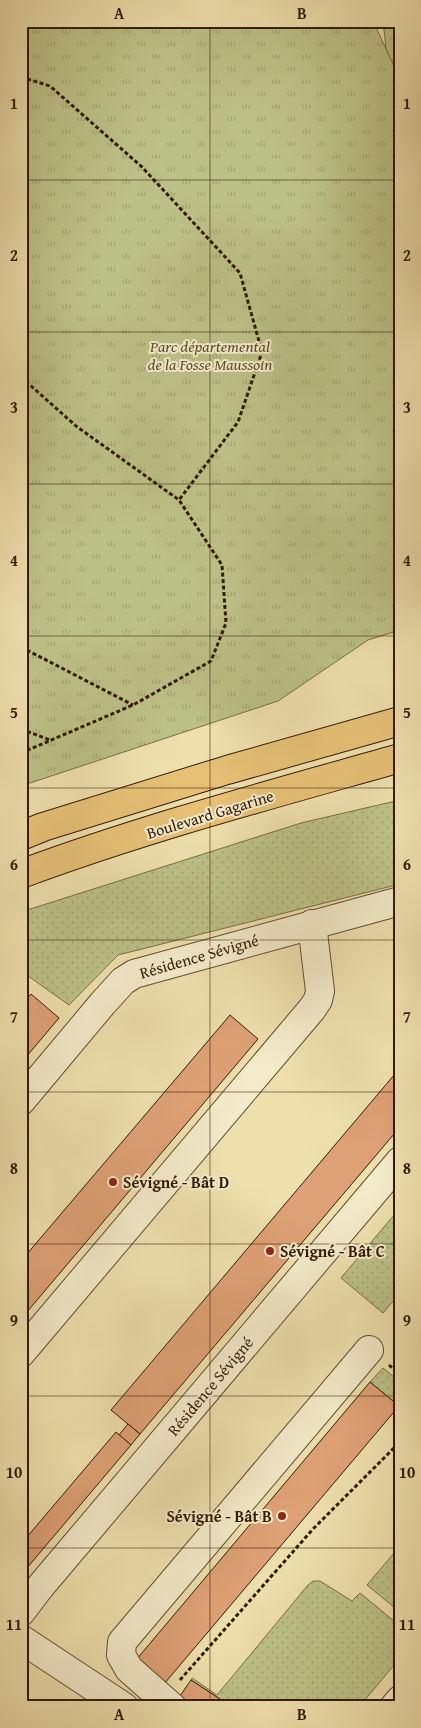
<svg xmlns="http://www.w3.org/2000/svg" width="421" height="1728" viewBox="0 0 421 1728" font-family="'Gentium Book Plus',serif">
  <style>
    .grass { fill: url(#grass-dots); stroke: #786e46 }
    .forest { fill: url(#forest-crowns); stroke: #786e46 }
    .park { fill: url(#park-tufts); stroke: #786e46 }
    .building { fill: #dea175; stroke: #341a05 }
    .lines { fill: none; stroke-linecap: round; stroke-linejoin: round }
    .minor-casing { stroke: #624c2f; stroke-width: 30 }
    .major-casing { stroke: #341a05; stroke-width: 30 }
    .path { stroke: #341a05; stroke-width: 3; stroke-dasharray: 4 2.5; stroke-linecap: butt }
    .minor { stroke: #f4ebca; stroke-width: 28 }
    .major { stroke: #e7c076; stroke-width: 28 }
    .grid { fill: none; stroke: #341a05; stroke-width: 1; stroke-opacity: 0.55 }
    .poi-dot { fill: #8f2418; stroke: #f4ebca; stroke-width: 2 }
    .labels { text-anchor: middle; stroke-width: 4; stroke-linejoin: round; paint-order: stroke }
    .park-label { font-size: 16px; font-style: italic; fill: #5d4c2c; stroke: #f4ebca }
    .street-label { font-size: 16px; fill: #341a05; stroke: #f4ebca }
    .poi-label { font-size: 16px; font-weight: bold; fill: #341a05; stroke: #f4ebca; text-anchor: start }
    .neatline { fill: none; stroke: #341a05; stroke-width: 2 }
    .grid-label { font-size: 16px; text-anchor: middle; font-weight: bold; fill: #341a05 }
  </style>
  <defs>
    <pattern id="grass-dots" width="8" height="8" patternUnits="userSpaceOnUse" patternTransform="scale(1.25)"><rect width="8" height="8" fill="#bcc187"/><path d="M2 2h.1M6 6h.1" fill="none" stroke="#a2a573" stroke-width="1.8" stroke-linecap="round"/></pattern>
    <pattern id="forest-crowns" width="20" height="18" patternUnits="userSpaceOnUse" patternTransform="scale(1.25)"><rect width="20" height="18" fill="#bcc187"/><path d="M2 6a3 3 0 1 1 6 0M12 15a3 3 0 1 1 6 0" fill="none" stroke="#a2a573"/></pattern>
    <pattern id="park-tufts" width="24" height="20" patternUnits="userSpaceOnUse" patternTransform="scale(1.25)"><rect width="24" height="20" fill="#bcc187"/><path d="M3 7l-1-3M5 7V3M7 7l1-3M15 17l-1-3M17 17v-4M19 17l1-3" fill="none" stroke="#a2a573"/></pattern>
  </defs>
  <rect width="100%" height="100%" fill="#eee0ad"/>
  <filter id="stains"><feTurbulence type="fractalNoise" baseFrequency=".004" numOctaves="4"/><feColorMatrix values="0 0 0 0 .2 0 0 0 0 .09 0 0 0 0 .02 0 0 0 .5 -.17"/></filter>
  <radialGradient id="worn" r=".72"><stop offset=".6" stop-color="#630" stop-opacity="0"/><stop offset="1" stop-color="#630" stop-opacity=".3"/></radialGradient>
  <!-- grass -->
  <g class="grass">
    <polygon points="400,800 400,884 118,955 69,1005 21,971 21,912 301,823"/>
    <polygon points="400,1208 400,1293 383,1313 341,1278"/>
    <polygon points="383,1368 400,1382 399,1406 370,1382"/>
    <polygon points="400,1546 400,1612 367,1585"/>
    <polygon points="313,1581 320,1581 352,1601 360,1593 400,1626 400,1658 359,1707 232,1707 191,1680 192,1678 217,1695 308,1585"/>
  </g>
  <!-- forest -->
  <polygon class="forest" points="383,21 400,21 400,140 394,119"/>
  <!-- park -->
  <polygon class="park" points="21,21 373,21 400,79 400,630 368,640 278,701 21,786"/>
  <!-- building -->
  <g class="building">
    <polygon points="31,994 59,1018 21,1063 21,1006"/>
    <polygon points="230,1015 258,1039 21,1319 21,1261"/>
    <polygon points="400,1068 400,1127 140,1434 111,1410"/>
    <polygon points="370,1382 399,1406 164,1684 136,1660"/>
    <polygon points="128,1424 140,1434 131,1445 119,1435"/>
    <polygon points="116,1432 131,1445 21,1575 21,1544"/>
    <polygon points="191,1680 232,1707 196,1707 180,1696"/>
  </g>
  <g class="lines">
    <!-- minor casing -->
    <g class="minor-casing">
      <g id="minor">
        <polyline points="21,1101 103,1003 123,981 134,974 400,901"/>
        <polyline points="21,1353 312,1009 318,1000 320,991 312,924"/>
        <polyline points="21,1612 40,1587 400,1161"/>
        <polyline points="21,1639 124,1707"/>
        <polyline points="172,1707 129,1669 121,1655 122,1642 369,1350"/>
        <polyline points="394,1707 400,1700"/>
      </g>
    </g>
    <!-- major casing -->
    <g class="major-casing">
      <g id="major">
        <polyline points="21,836 43,827 227,770 400,721"/>
        <path d="M21,874C145,828 273,794 400,758"/>
      </g>
    </g>
    <!-- path -->
    <g class="path">
      <polyline points="21,77 50,86 142,167 240,273 262,352 238,422 179,500"/>
      <polyline points="21,377 76,426 179,500 222,565 226,623 211,661 133,705 21,753"/>
      <polyline points="21,647 133,705"/>
      <polyline points="21,729 50,740"/>
      <polyline points="389,1365 400,1375"/>
      <polyline points="180,1680 313,1529 400,1442"/>
    </g>
    <!-- minor -->
    <use href="#minor" class="minor"/>
    <!-- major -->
    <use href="#major" class="major"/>
  </g>
  <!-- grid -->
  <path class="grid" d="M210,21V1707M21,180H400M21,332H400M21,484H400M21,636H400M21,788H400M21,940H400M21,1092H400M21,1244H400M21,1396H400M21,1548H400"/>
  <!-- markers -->
  <g class="poi-dot">
    <circle cx="113" cy="1182" r="5"/>
    <circle cx="270" cy="1251" r="5"/>
    <circle cx="282" cy="1516" r="5"/>
  </g>
  <g class="labels">
    <!-- park labels -->
    <g class="park-label">
      <text x="210" y="352">Parc départemental<tspan x="210" dy="18">de la Fosse Maussoin</tspan></text>
    </g>
    <!-- street labels -->
    <g class="street-label">
      <text transform="translate(210 814) rotate(-17)" y="6">Boulevard Gagarine</text>
      <text transform="translate(199 956) rotate(-16)" y="6">Résidence Sévigné</text>
      <text transform="translate(210 1386) rotate(-50)" y="6">Résidence Sévigné</text>
    </g>
    <!-- poi labels -->
    <g class="poi-label">
      <text x="123" y="1188">Sévigné - Bât D</text>
      <text x="280" y="1257">Sévigné - Bât C</text>
      <text x="272" y="1522" text-anchor="end">Sévigné - Bât B</text>
    </g>
  </g>
  <!-- margin -->
  <rect width="421" height="1728" fill="none" stroke="#eee0ad" stroke-width="55"/>
  <rect x="28" y="28" width="366" height="1672" class="neatline"/>
  <g class="grid-label">
    <text x="119" y="19">A</text>
    <text x="302" y="19">B</text>
    <text x="14" y="109">1</text>
    <text x="407" y="109">1</text>
    <text x="14" y="261">2</text>
    <text x="407" y="261">2</text>
    <text x="14" y="413">3</text>
    <text x="407" y="413">3</text>
    <text x="14" y="566">4</text>
    <text x="407" y="566">4</text>
    <text x="14" y="718">5</text>
    <text x="407" y="718">5</text>
    <text x="14" y="870">6</text>
    <text x="407" y="870">6</text>
    <text x="14" y="1022">7</text>
    <text x="407" y="1022">7</text>
    <text x="14" y="1174">8</text>
    <text x="407" y="1174">8</text>
    <text x="14" y="1326">9</text>
    <text x="407" y="1326">9</text>
    <text x="14" y="1478">10</text>
    <text x="407" y="1478">10</text>
    <text x="14" y="1630">11</text>
    <text x="407" y="1630">11</text>
    <text x="119" y="1720">A</text>
    <text x="302" y="1720">B</text>
  </g>
  <rect width="100%" height="100%" filter="url(#stains)"/>
  <rect width="100%" height="100%" fill="url(#worn)"/>
</svg>
